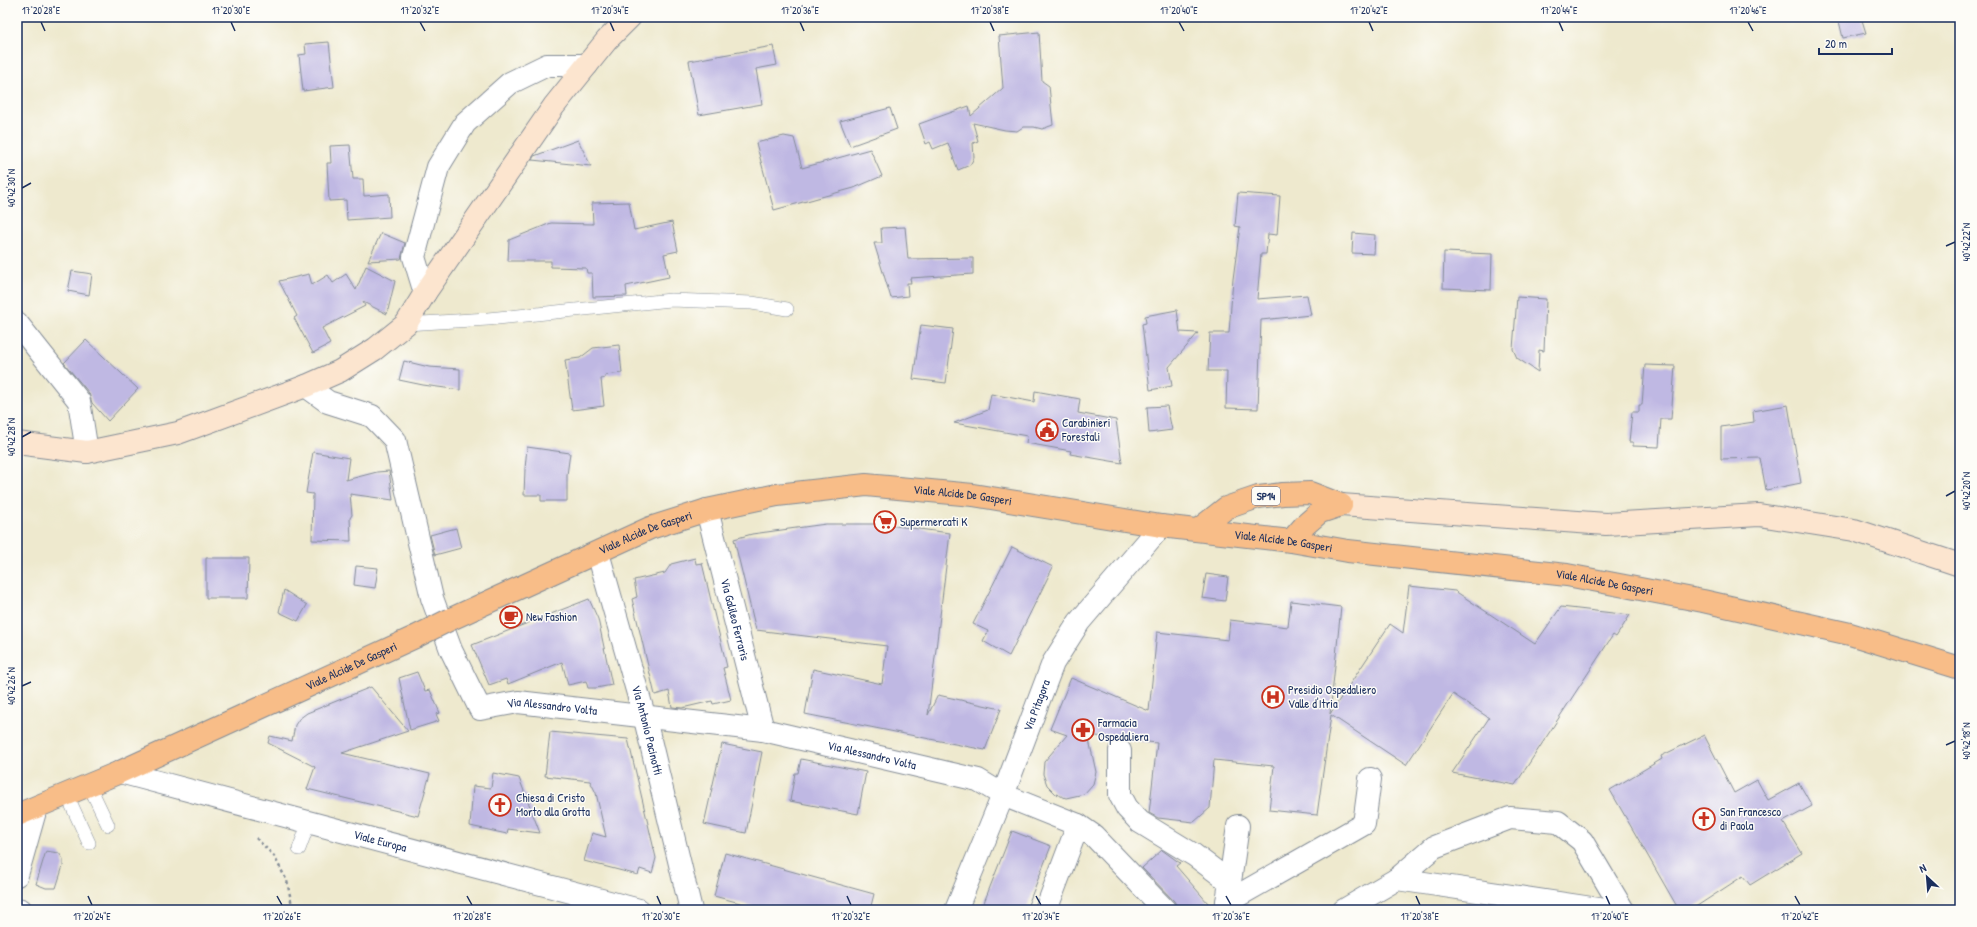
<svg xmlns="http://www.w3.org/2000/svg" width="1977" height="927" viewBox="0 0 1977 927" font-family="'Patrick Hand',sans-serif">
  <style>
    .building { fill: #bfb8e3 }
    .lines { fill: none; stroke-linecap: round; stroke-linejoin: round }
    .lane-casing { stroke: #848c96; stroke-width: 14 }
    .street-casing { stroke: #848c96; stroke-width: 24 }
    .secondary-casing { stroke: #848c96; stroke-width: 24 }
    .primary-casing { stroke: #848c96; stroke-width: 24 }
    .path { stroke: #848c96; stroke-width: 2.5; stroke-dasharray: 3 3; stroke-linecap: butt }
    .lane { stroke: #fff; stroke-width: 13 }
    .street { stroke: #fff; stroke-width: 22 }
    .secondary { stroke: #fce5cf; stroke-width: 22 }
    .primary { stroke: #f8bd88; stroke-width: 22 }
    .primary-bridge-casing { stroke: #848c96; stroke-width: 24; stroke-linecap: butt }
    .primary-bridge { stroke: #f8bd88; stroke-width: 22 }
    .ticks { fill: none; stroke: #1b2f5e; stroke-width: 1.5 }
    .labels { text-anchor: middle; stroke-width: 3; stroke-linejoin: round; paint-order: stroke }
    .shield { fill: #fdfcf7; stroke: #5f6c8c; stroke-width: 1 }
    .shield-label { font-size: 11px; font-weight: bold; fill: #1b2f5e }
    .poi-label { font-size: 12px; fill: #1b2f5e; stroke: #fdfcf7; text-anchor: start }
    .street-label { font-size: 12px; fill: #1b2f5e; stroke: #fdfcf7 }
    .neatline { fill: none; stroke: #1b2f5e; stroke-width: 1.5 }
    .ticks-label { font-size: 10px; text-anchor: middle; fill: #1b2f5e }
  </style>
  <rect width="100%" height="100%" fill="#fdfcf7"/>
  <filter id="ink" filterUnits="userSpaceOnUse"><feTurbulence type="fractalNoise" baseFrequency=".025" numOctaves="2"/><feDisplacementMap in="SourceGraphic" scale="8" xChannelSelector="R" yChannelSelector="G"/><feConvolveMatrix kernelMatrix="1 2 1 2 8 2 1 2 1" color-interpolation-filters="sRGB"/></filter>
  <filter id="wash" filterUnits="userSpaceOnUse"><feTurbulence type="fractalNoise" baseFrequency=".012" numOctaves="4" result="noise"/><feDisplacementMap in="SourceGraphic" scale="16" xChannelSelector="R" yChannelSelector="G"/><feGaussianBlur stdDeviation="0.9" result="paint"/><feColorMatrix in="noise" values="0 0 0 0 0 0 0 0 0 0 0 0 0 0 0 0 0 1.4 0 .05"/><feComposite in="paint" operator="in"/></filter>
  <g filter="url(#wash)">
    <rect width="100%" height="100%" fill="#eee9ce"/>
    <g id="blocks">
      <!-- building -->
      <g class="building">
        <polygon points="1838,17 1861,17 1866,33 1843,38"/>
        <polygon points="1039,32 1042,81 1049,86 1053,125 1042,129 1034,127 1023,127 1017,131 1005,130 973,123 978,141 973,143 974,158 970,165 958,170 948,143 933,149 930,142 926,144 919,124 969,106 971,116 1003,88 999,36"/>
        <polygon points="329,42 334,87 303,91 299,55 306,54 305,44"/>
        <polygon points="773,46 777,65 756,69 762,104 699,115 689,61"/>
        <polygon points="890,108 897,129 850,146 840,121"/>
        <polygon points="784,136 794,138 802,168 870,149 882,176 854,188 774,210 756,143"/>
        <polygon points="578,140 591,166 532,160 534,156"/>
        <polygon points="350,145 353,179 363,179 364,196 389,194 390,217 347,220 346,200 329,201 327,163 331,163 330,146"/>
        <polygon points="1238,193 1280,196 1277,235 1268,234 1266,254 1261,254 1257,299 1307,295 1311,315 1261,320 1258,409 1226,408 1227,371 1208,371 1210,333 1229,333 1233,279 1240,227 1235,226"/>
        <polygon points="629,202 634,230 672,222 678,251 664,254 669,277 626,286 627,296 593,297 592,273 587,273 586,268 551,267 551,261 508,261 509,240 551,223 593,224 592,203"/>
        <polygon points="905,227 908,259 973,258 973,274 910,278 911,283 907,283 908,296 891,298 874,243 882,243 881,228"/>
        <polygon points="381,233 405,243 401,259 368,261"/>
        <polygon points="1353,233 1375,235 1374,254 1352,253"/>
        <polygon points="1444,252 1492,254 1491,290 1443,288"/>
        <polygon points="366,266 395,281 387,314 363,302 365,306 322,328 330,344 313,353 294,318 297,316 279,281 309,274 312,285 328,275 333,283 346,274 356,290"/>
        <polygon points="72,271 92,274 89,295 68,291"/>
        <polygon points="1517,297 1546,299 1544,351 1539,350 1538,372 1517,358 1513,349"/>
        <polygon points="1177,310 1180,332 1198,333 1169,367 1172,386 1150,390 1142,324 1146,323 1145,316"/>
        <polygon points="921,325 953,329 946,383 913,379"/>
        <polygon points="86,340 138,389 108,421 92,403 89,393 64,363"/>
        <polygon points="619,345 622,373 605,375 605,378 601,379 604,406 572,410 565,360 580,358 593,348"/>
        <polygon points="404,361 429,367 460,369 460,390 423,385 399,380"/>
        <polygon points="1645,365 1675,366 1671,419 1661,419 1659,447 1633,446 1633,442 1629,442 1632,412 1639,412 1639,405 1642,405"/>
        <polygon points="1035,391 1080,399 1078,413 1116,420 1122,463 1070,454 1071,451 1026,443 1027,436 954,423 988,410 991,394 1034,402"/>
        <polygon points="1788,405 1801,483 1766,490 1760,458 1721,459 1721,427 1754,422 1753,411"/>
        <polygon points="1167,406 1172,430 1149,433 1147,407"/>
        <polygon points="527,447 570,453 567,475 567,501 541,501 541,495 524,495 525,469"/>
        <polygon points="313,452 349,458 346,480 377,472 389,471 393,500 350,494 352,515 350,518 351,541 312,540 313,494 306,493"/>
        <polygon points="826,524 880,524 950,533 928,715 938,695 1001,709 985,750 805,714 813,669 882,684 887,646 756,630 734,539 752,534"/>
        <polygon points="456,528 461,548 435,555 430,535"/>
        <polygon points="1012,547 1053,567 1009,656 983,641 988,631 973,624"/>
        <polygon points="206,558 249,558 248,598 206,598"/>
        <polygon points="695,558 696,564 702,563 727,667 723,668 731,700 713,704 712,701 682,708 672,707 669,691 655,695 632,599 637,597 634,580 665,573 671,564"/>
        <polygon points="356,566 378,568 375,588 354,585"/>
        <polygon points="1206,574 1228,577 1225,601 1202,598"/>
        <polygon points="1409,586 1455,591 1535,644 1561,607 1630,615 1616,637 1613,635 1515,785 1452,773 1489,718 1453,694 1406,765 1331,715 1317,815 1269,810 1274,766 1214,760 1210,808 1194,822 1158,818 1149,813 1157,743 1120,739 1088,735 1096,772 1093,784 1084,794 1066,798 1056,794 1047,785 1043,774 1044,762 1067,735 1050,729 1071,678 1149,711 1157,632 1228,640 1230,620 1288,627 1291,601 1341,607 1330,714 1390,624 1403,633"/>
        <polygon points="284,590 307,605 298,621 279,612"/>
        <polygon points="589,599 598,619 612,685 596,688 588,688 586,681 568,685 562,662 508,684 506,679 489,685 472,645"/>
        <polygon points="417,672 425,691 430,690 440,713 436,714 439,721 410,730 399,678"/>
        <polygon points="371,687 408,731 342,753 430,774 418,816 307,789 315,767 268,743 270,736 292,741 295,725 299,719 307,713"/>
        <polygon points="550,732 628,739 656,858 652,873 640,869 638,875 584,861 592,833 606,837 596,793 590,781 545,776"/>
        <polygon points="1704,735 1734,793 1757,780 1768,800 1799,783 1812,806 1783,822 1802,853 1750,885 1743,876 1691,910 1679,910 1610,790 1662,759 1661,756"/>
        <polygon points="722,744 762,752 746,833 704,824"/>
        <polygon points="801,759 866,772 858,814 790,801 795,773 798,773"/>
        <polygon points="493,773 519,778 540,833 508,829 507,834 470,826 473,786 491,788"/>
        <polygon points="1012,831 1051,846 1026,910 981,910"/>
        <polygon points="1162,850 1180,863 1176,866 1214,910 1179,910 1174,901 1142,868"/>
        <polygon points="46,851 59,853 63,859 63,866 56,888 46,888 36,884"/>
        <polygon points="725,853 874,894 870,910 766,910 714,896"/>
      </g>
    </g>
  </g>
  <g filter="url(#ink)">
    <use href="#blocks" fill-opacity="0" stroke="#848c96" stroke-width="1"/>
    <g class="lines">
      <!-- lane casing -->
      <g class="lane-casing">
        <g id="lane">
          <polyline points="406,324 488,319 671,300 752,303 787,309"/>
          <polyline points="89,785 108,825"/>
          <polyline points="67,795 89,843"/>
          <polyline points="299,849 309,822"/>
        </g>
      </g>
      <!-- street casing -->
      <g class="street-casing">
        <g id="street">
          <polyline points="425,293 414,257 438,167 465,123 510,83 547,65 587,65"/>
          <polyline points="17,323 79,401 87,452"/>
          <path id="s1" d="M306,386L328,402L372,416L395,440L432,598L451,650L480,709L518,702L763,730L978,780L1003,795L1078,825L1094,836L1165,910"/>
          <path id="s2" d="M707,510L763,730"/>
          <path id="s3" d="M598,553L644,715L691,910"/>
          <polyline points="1120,751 1120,795 1127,808 1140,822 1194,855 1230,882 1227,902"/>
          <path id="s4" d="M120,772L639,910"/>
          <polyline points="17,875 36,808"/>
          <polyline points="1397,879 1605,910"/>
          <polyline points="1230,882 1238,826"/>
          <polyline points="17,909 21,910"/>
          <path id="s5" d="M956,910L1003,795L1053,663L1079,622L1161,526"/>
          <polyline points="1046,910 1078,825"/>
          <polyline points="1226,910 1227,902 1364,824 1370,779"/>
          <polyline points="1344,910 1397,879 1434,847 1510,818 1558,822 1582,841 1623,910"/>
        </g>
      </g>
      <!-- secondary casing -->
      <g class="secondary-casing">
        <g id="secondary">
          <polyline points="17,443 87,452 178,433 306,386 340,371 375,349 406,324 425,293 554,106 607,40 630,17"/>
          <polyline points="1341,505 1606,524 1759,515 1854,530 1960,565"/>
        </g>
      </g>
      <!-- primary casing -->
      <g class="primary-casing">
        <g id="primary">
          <polyline points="1198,530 1226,508 1258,497 1283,494 1310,493 1341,505"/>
          <polyline points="1291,541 1305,525 1320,512 1341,505"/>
          <path id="s6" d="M451,619L650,528L707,510L777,495L866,485L973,495L1161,526L1291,541L1348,551L1567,575L1703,601L1850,634L1960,668"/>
          <path id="s7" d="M17,815L120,772L415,637"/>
        </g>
      </g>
      <!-- path -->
      <polyline class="path" points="256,838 274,856 287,881 293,910"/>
      <!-- lane -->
      <use href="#lane" class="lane"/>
      <!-- street -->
      <use href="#street" class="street"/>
      <!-- secondary -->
      <use href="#secondary" class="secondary"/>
      <!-- primary -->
      <use href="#primary" class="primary"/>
      <!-- primary-bridge casing -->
      <g class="primary-bridge-casing">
        <polyline id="primary-bridge" points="415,637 451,619"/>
      </g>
      <!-- primary-bridge -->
      <use href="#primary-bridge" class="primary-bridge"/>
    </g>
  </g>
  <!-- ticks -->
  <path class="ticks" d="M41,22L45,31M231,22L235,31M420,22L425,31M610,22L614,31M800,22L804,31M990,22L994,31M1179,22L1184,31M1369,22L1373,31M1559,22L1563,31M1748,22L1753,31M22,188L31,183M1946,246L1955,242M22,437L31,432M1946,496L1955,491M22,686L31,682M1946,745L1955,741M88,896L92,905M277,896L282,905M467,896L472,905M657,896L661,905M847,896L851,905M1036,896L1041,905M1226,896L1231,905M1416,896L1420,905M1606,896L1610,905M1795,896L1800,905"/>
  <!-- icons -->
  <defs>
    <g id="civic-ring" transform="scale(1.15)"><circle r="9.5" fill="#fdfcf7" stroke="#c8321e" stroke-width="1.5"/><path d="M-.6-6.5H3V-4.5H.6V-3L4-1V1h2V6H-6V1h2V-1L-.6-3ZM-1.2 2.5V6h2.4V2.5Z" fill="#c8321e"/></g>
    <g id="supermarket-ring" transform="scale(1.15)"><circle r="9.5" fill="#fdfcf7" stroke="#c8321e" stroke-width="1.5"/><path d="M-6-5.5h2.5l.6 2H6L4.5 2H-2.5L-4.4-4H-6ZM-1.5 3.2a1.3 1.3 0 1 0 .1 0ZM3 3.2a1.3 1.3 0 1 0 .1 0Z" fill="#c8321e"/></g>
    <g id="cafe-ring" transform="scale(1.15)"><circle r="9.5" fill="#fdfcf7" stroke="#c8321e" stroke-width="1.5"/><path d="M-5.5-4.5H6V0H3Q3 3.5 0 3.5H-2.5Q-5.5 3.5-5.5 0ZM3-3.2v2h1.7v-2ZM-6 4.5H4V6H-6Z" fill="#c8321e"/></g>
    <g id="hospital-ring" transform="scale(1.15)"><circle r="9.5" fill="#fdfcf7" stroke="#c8321e" stroke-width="1.5"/><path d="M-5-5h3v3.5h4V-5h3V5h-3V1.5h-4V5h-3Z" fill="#c8321e"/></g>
    <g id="pharmacy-ring" transform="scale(1.15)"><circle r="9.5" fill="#fdfcf7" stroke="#c8321e" stroke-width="1.5"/><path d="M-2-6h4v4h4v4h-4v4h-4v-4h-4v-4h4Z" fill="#c8321e"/></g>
    <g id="church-ring" transform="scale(1.15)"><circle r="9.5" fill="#fdfcf7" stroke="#c8321e" stroke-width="1.5"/><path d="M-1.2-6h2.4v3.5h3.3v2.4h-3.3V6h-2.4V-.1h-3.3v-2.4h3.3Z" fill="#c8321e"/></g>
  </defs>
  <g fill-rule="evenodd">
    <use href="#civic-ring" x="1047" y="430"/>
    <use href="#supermarket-ring" x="885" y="522"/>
    <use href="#cafe-ring" x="511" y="617"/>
    <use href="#hospital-ring" x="1273" y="697"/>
    <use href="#pharmacy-ring" x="1083" y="730"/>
    <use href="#church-ring" x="500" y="805"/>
    <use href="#church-ring" x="1704" y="819"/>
  </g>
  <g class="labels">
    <!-- shield labels -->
    <rect class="shield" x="1252" y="487" width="28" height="18" rx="3"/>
    <g class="shield-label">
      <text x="1266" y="500">SP14</text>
    </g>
    <!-- poi labels -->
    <g class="poi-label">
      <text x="1062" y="427">Carabinieri<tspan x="1062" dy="14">Forestali</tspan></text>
      <text x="900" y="526">Supermercati K</text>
      <text x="526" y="621">New Fashion</text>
      <text x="1288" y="694">Presidio Ospedaliero<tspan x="1288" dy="14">Valle d'Itria</tspan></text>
      <text x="1098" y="727">Farmacia<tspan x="1098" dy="14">Ospedaliera</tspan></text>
      <text x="516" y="802">Chiesa di Cristo<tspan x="516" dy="14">Morto alla Grotta</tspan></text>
      <text x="1720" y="816">San Francesco<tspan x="1720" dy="14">di Paola</tspan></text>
    </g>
    <!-- street labels -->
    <g class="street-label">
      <text dy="4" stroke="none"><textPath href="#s6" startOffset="537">Viale Alcide De Gasperi</textPath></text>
      <text dy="4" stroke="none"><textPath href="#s6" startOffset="213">Viale Alcide De Gasperi</textPath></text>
      <text dy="4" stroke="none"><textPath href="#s6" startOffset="861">Viale Alcide De Gasperi</textPath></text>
      <text dy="4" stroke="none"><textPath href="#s6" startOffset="1185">Viale Alcide De Gasperi</textPath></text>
      <text dy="4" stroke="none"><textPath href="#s2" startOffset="113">Via Galileo Ferraris</textPath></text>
      <text dy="4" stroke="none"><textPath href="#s7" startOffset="366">Viale Alcide De Gasperi</textPath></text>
      <text dy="4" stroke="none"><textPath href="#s5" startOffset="220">Via Pitagora</textPath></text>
      <text dy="4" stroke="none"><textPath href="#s1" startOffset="463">Via Alessandro Volta</textPath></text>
      <text dy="4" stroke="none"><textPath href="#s3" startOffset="184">Via Antonio Pacinotti</textPath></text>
      <text dy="4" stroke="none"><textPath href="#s1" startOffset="787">Via Alessandro Volta</textPath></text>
      <text dy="4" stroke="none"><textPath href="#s4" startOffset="269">Viale Europa</textPath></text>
    </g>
  </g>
  <!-- margin -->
  <rect width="1977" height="927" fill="none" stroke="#fdfcf7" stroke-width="44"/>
  <!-- north arrow -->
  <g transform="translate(1927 877) rotate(334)" stroke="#fdfcf7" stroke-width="3" paint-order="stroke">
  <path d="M0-3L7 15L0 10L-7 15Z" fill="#1b2f5e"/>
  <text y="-6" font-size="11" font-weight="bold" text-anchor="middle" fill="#1b2f5e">N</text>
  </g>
  <!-- scale -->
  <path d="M1819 48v6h73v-6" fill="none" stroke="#1b2f5e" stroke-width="2"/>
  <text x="1825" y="48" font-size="12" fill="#1b2f5e" stroke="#fdfcf7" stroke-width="3" paint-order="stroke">20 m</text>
  <rect x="22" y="22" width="1933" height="883" class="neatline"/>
  <g class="ticks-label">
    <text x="41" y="14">17°20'28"E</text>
    <text x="231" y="14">17°20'30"E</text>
    <text x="420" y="14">17°20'32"E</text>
    <text x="610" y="14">17°20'34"E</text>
    <text x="800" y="14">17°20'36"E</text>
    <text x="990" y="14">17°20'38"E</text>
    <text x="1179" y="14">17°20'40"E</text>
    <text x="1369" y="14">17°20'42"E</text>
    <text x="1559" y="14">17°20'44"E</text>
    <text x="1748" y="14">17°20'46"E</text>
    <text transform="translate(11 188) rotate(-90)" y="4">40°42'30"N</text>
    <text transform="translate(1966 242) rotate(-90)" y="4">40°42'22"N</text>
    <text transform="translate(11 437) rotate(-90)" y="4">40°42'28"N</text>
    <text transform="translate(1966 491) rotate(-90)" y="4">40°42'20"N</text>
    <text transform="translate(11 686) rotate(-90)" y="4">40°42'26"N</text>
    <text transform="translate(1966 741) rotate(-90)" y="4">40°42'18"N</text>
    <text x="92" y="920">17°20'24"E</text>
    <text x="282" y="920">17°20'26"E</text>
    <text x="472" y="920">17°20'28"E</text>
    <text x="661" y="920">17°20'30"E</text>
    <text x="851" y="920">17°20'32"E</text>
    <text x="1041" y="920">17°20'34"E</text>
    <text x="1231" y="920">17°20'36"E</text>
    <text x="1420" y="920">17°20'38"E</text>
    <text x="1610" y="920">17°20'40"E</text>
    <text x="1800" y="920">17°20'42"E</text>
  </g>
</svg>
